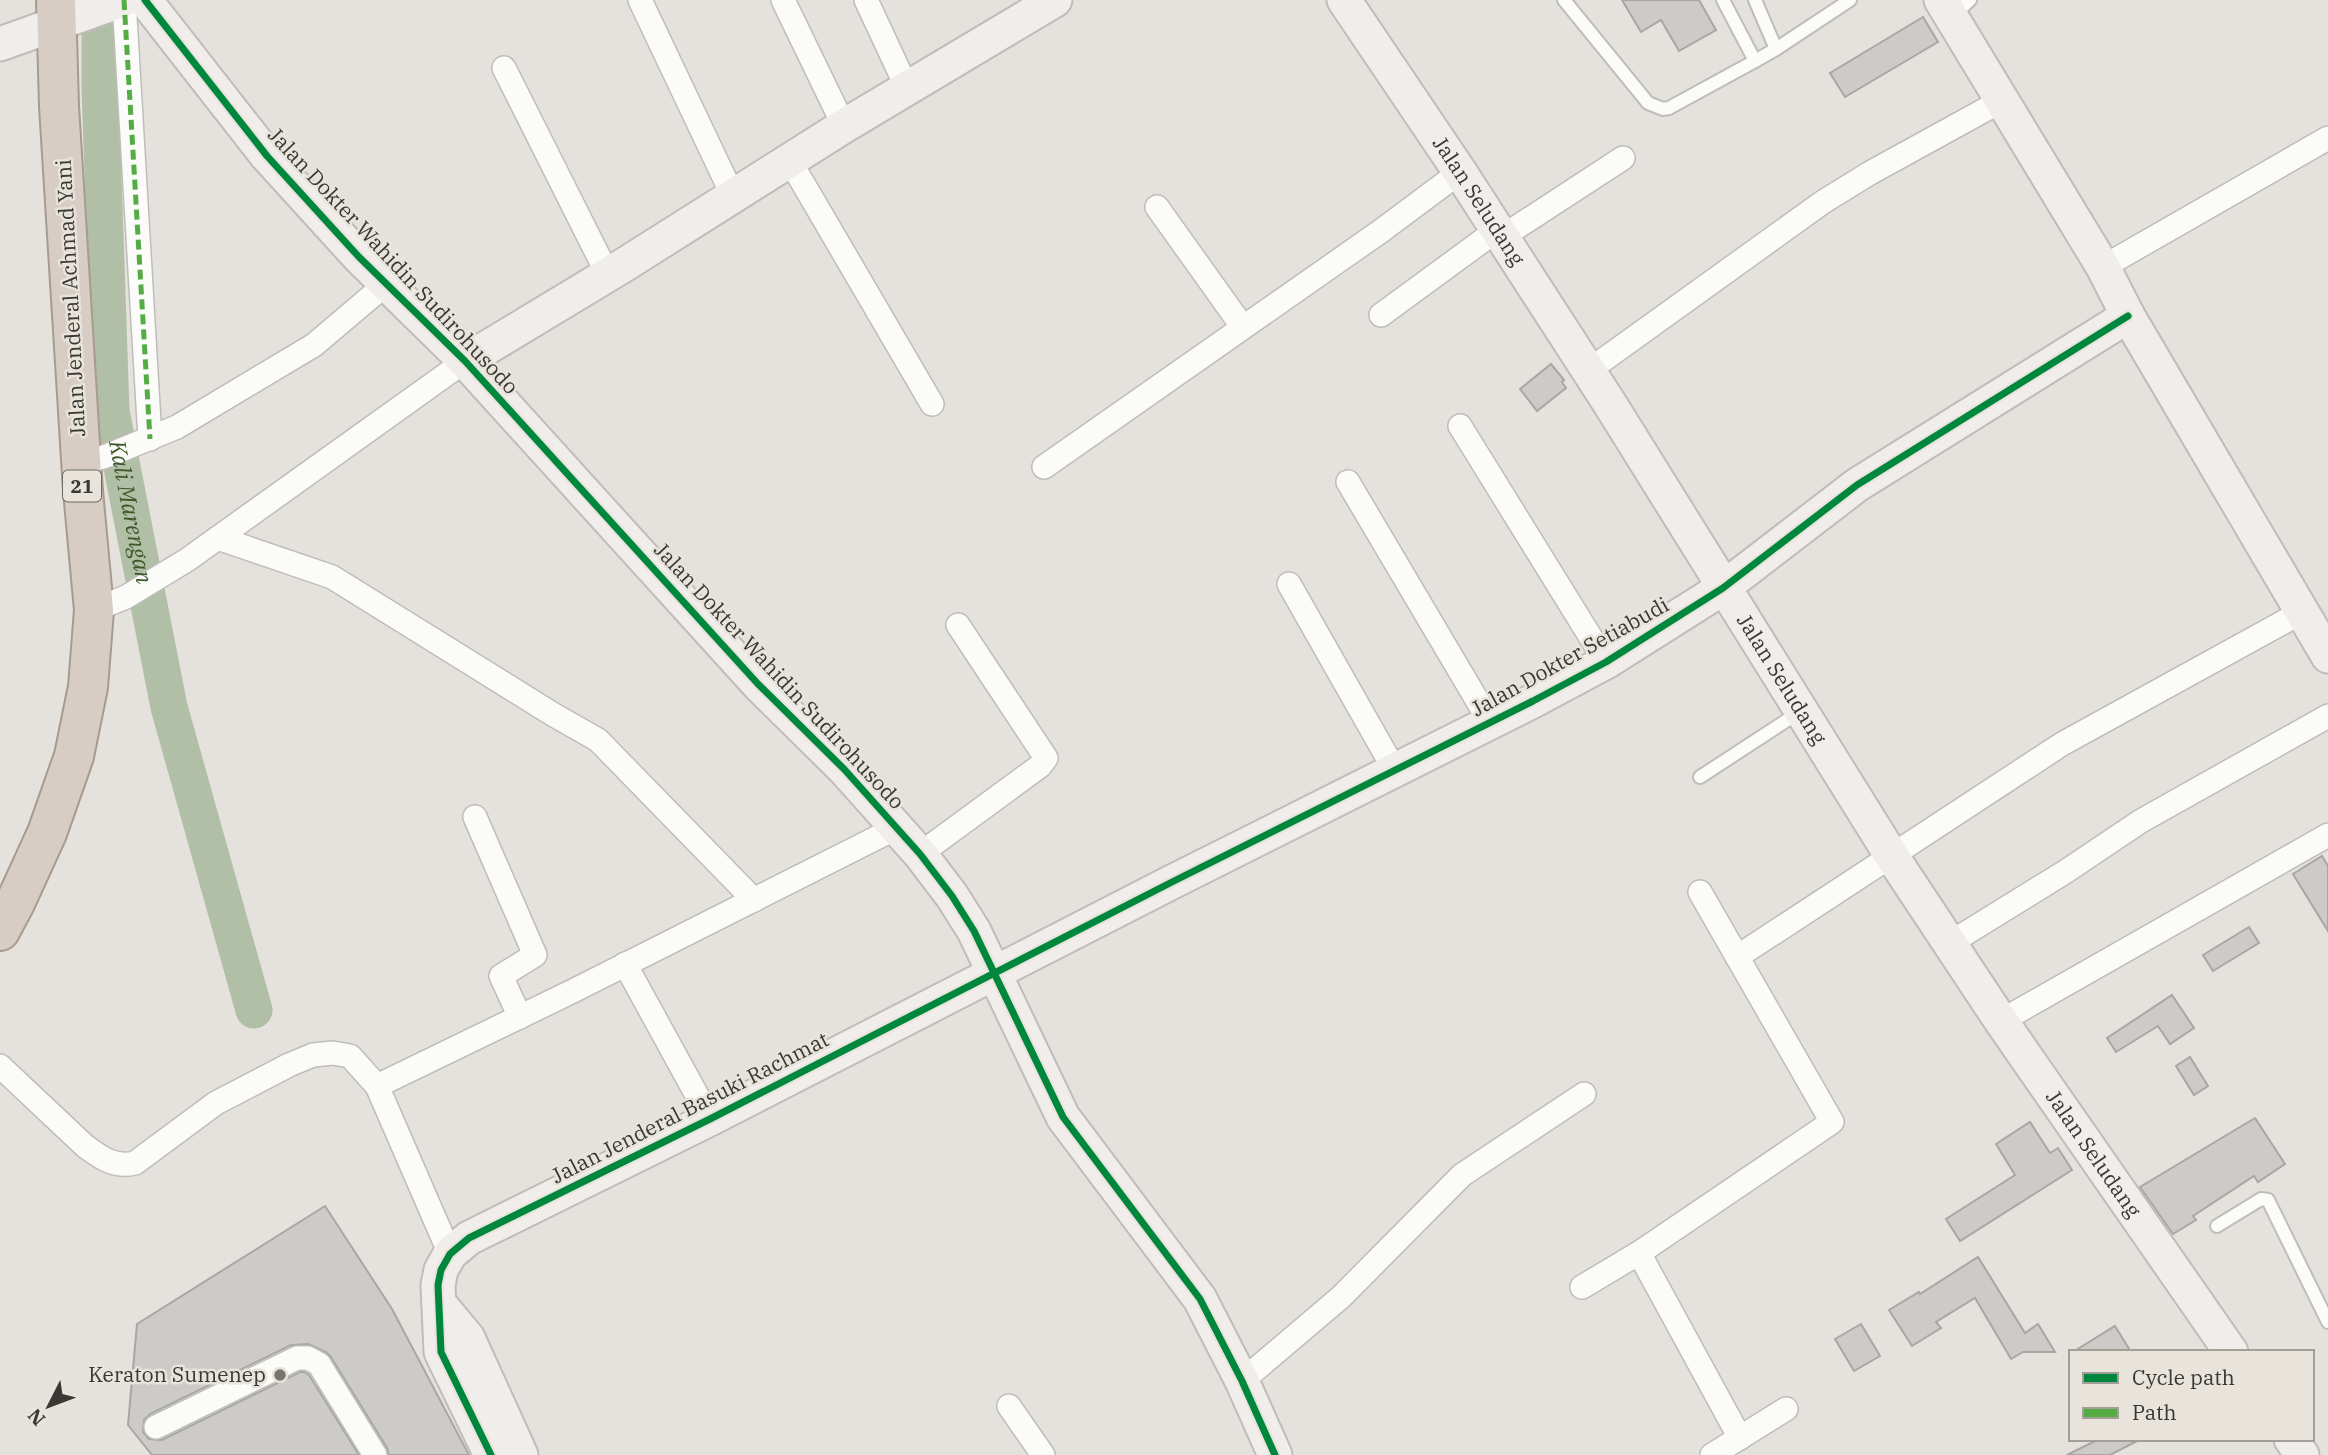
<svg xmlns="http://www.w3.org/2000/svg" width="2328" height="1455" viewBox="0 0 2328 1455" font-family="'IBM Plex Serif',serif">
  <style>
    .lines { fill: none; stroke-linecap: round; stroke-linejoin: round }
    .river { stroke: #b1bfa7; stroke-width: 37 }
    .building { fill: #cccbc7; stroke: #a8a7a4; stroke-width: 2 }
    .lane-casing { stroke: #bfbdba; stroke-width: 16 }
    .street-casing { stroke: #bfbdba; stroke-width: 26 }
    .secondary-casing { stroke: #bfbdba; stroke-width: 37 }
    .highway-casing { stroke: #a79b90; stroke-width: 42 }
    .lane { stroke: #fbfbfa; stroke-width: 12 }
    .street { stroke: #fbfbfa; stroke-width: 23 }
    .secondary { stroke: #f0edea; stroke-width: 33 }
    .highway { stroke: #d7cdc4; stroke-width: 38 }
    .quiet { stroke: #55ac45; stroke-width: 5; stroke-dasharray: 10 5; stroke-linecap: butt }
    .cycleway-casing { stroke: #e8e3db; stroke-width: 11 }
    .cycleway { stroke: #00873e; stroke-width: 7 }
    .poi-dot { fill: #767470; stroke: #e8e3db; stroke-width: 2.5 }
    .labels { text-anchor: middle; stroke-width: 5; stroke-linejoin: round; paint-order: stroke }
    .shield { fill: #e8e3db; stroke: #6e6b67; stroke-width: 2 }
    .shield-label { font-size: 19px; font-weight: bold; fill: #3a3835 }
    .street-label { font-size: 21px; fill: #3a3835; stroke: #e8e3db }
    .poi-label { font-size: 21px; fill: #3a3835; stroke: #e8e3db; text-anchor: end }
    .water-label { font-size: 23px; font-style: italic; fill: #3c5828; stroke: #e8e3db }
  </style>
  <rect width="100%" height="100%" fill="#e5e2de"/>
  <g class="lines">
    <!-- river -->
    <path class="river" id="s1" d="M100,0V87L111,411L169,707L254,1010"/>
  </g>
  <!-- building -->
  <g class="building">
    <polygon points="1622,0 1699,0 1716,30 1679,51 1661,20 1641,32"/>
    <polygon points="1923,17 1938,42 1845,97 1830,73"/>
    <polygon points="1551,364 1564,380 1562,382 1566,388 1537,411 1520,389"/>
    <polygon points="2322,856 2328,866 2328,931 2293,874"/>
    <polygon points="2249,927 2259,943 2213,971 2203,955"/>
    <polygon points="2172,995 2194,1028 2170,1044 2158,1026 2116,1052 2107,1038"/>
    <polygon points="2190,1057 2208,1086 2194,1095 2176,1066"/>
    <polygon points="2255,1118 2285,1164 2258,1182 2254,1176 2193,1216 2196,1220 2173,1234 2140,1187"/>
    <polygon points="2030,1122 2050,1153 2058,1148 2072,1170 1960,1241 1946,1219 2015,1175 1996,1144"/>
    <polygon points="325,1206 392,1309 469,1455 389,1455 387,1448 331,1357 326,1352 308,1344 291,1345 150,1414 144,1420 143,1432 149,1439 162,1440 300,1372 304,1372 309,1375 359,1455 152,1455 128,1425 137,1324"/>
    <polygon points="1978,1257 2025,1333 2038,1324 2055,1352 2023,1352 2011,1359 1975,1298 1936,1322 1941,1328 1912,1346 1889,1310 1919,1292 1920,1294"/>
    <polygon points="1861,1324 1880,1356 1854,1371 1835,1339"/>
    <polygon points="2115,1326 2131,1352 2073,1352"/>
    <polygon points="2099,1439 2141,1439 2110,1455 2067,1455"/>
  </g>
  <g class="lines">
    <!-- lane casing -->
    <g class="lane-casing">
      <g id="lane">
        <polyline points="1564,0 1648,103 1663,109 1669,108 1755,61 1723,0"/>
        <polyline points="1755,0 1776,49 1755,61"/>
        <polyline points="1952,17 1970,0"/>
        <polyline points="1776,49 1850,0"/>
        <polyline points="1700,777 1801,711"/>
        <polyline points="2217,1226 2261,1199 2268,1200 2328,1322"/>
      </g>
    </g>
    <!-- street casing -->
    <g class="street-casing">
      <g id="street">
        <polyline points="124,0 150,439"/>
        <polyline points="640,0 733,196"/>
        <polyline points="783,0 844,126"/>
        <polyline points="866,0 908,90"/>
        <polyline points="504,68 608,275"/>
        <polyline points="790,161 932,404"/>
        <polyline points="1157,207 1242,326"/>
        <polyline points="1502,237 1623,158"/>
        <polyline points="2103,267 2328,138"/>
        <polyline points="1381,315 1497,230"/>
        <polyline points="1588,371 1823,202 1870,173 2001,101"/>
        <polyline points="1460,426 1606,662"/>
        <polyline points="81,464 109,455 177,427 314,345 386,284"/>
        <polyline points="1044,467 1381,231 1460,172"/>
        <polyline points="1348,482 1490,722"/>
        <polyline points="218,538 332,577 554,715 598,740 754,900"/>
        <polyline points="1289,584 1394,769"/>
        <polyline points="94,610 126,597 187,560 465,361"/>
        <polyline points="475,817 535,955 501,976 520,1017"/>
        <polyline points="920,854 1040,766 1046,758 958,625"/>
        <polyline points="1950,943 2065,872 2141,821 2328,716"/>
        <polyline points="1737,957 2062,744 2302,612"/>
        <polyline points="625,964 710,1119"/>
        <polyline points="2001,1021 2328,835"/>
        <path d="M0,1066L85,1146C101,1158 115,1168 135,1163L216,1103L289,1065L313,1055L333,1053L350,1056L377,1086L450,1254"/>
        <polyline points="377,1086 573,991 896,828"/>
        <polyline points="1639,1253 1740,1438"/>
        <polyline points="1582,1287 1639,1253 1832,1122 1700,892"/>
        <polyline points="1242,1381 1341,1297 1462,1175 1584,1094"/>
        <polyline points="1009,1406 1043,1455"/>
        <polyline points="156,1427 297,1358 308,1358 319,1364 375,1455"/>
        <polyline points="1712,1455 1786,1409"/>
      </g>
    </g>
    <!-- secondary casing -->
    <g class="secondary-casing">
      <g id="secondary">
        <polyline points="145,0 267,156 359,257 465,361 758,684 844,769 920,854 952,896 974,931 1063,1117 1200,1299 1242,1381 1275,1455"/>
        <path id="s2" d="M1344,0L1460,172L1610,404L1891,855L2001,1021L2231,1352"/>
        <polyline points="1941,0 2103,267 2128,316 2328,656"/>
        <polyline points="0,44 123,0"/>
        <polyline points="465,361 624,265 844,126 1055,0"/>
        <polyline points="439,1303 468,1338 521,1455"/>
        <polyline points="2291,1439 2302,1455"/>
        <polyline points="491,1455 441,1352 438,1285 441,1270 450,1254 469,1238 710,1119 1172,882 1533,701 1606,662 1723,588 1857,485 2128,316"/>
      </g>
    </g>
    <!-- highway casing -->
    <g class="highway-casing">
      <polyline id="highway" points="0,931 15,903 47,833 74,756 88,687 94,610 83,491 59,106 56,0"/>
    </g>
    <!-- lane -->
    <use href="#lane" class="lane"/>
    <!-- street -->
    <use href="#street" class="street"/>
    <!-- secondary -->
    <use href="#secondary" class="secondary"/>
    <!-- highway -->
    <use href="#highway" class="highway"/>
    <!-- quiet -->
    <polyline class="quiet" points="124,0 150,439"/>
    <!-- cycleway casing -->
    <g class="cycleway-casing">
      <g id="cycleway">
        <polyline points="145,0 267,156 359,257 465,361 758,684 844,769 920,854 952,896 974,931 1063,1117 1200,1299 1242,1381 1275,1455"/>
        <polyline points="491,1455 441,1352 438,1285 441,1270 450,1254 469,1238 710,1119 1172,882 1533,701 1606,662 1723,588 1857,485 2128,316"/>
      </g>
    </g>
    <!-- cycleway -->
    <use href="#cycleway" class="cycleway"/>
  </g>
  <!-- markers -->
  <circle class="poi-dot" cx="280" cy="1375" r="7"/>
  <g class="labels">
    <!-- shield labels -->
    <rect class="shield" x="63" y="470.5" width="38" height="31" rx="5"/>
    <g class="shield-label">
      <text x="82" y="493">21</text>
    </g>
    <!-- street labels -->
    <g class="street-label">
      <text dy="7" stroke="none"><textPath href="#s2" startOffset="242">Jalan Seludang</textPath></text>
      <text transform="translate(393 261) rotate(47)" y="7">Jalan Dokter Wahidin Sudirohusodo</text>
      <text transform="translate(71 298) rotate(-93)" y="7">Jalan Jenderal Achmad Yani</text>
      <text transform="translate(1570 657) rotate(-29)" y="7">Jalan Dokter Setiabudi</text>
      <text transform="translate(779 676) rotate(47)" y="7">Jalan Dokter Wahidin Sudirohusodo</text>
      <text dy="7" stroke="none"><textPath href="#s2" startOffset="808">Jalan Seludang</textPath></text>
      <text transform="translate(690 1108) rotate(-27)" y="7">Jalan Jenderal Basuki Rachmat</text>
      <text dy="7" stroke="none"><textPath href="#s2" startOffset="1376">Jalan Seludang</textPath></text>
    </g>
    <!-- poi labels -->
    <g class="poi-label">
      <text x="266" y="1382">Keraton Sumenep</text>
    </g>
    <!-- water labels -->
    <g class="water-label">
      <text dy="8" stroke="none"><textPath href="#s1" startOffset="514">Kali Marengan</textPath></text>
    </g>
  </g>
  <!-- legend -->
  <rect x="2069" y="1350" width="245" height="91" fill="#e8e3db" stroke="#a29f99" stroke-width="2"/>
  <rect x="2083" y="1373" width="35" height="10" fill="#00873e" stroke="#a29f99" stroke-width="2"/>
  <text x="2132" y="1385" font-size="21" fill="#3a3835">Cycle path</text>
  <rect x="2083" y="1408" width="35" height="10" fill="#55ac45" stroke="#a29f99" stroke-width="2"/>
  <text x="2132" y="1420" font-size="21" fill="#3a3835">Path</text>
  <!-- north arrow -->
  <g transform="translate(49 1406) rotate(228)" stroke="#e8e3db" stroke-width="5" paint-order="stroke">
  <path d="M0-5L12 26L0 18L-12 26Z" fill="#3a3835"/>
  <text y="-10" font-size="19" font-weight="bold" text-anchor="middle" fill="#3a3835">N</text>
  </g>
</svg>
